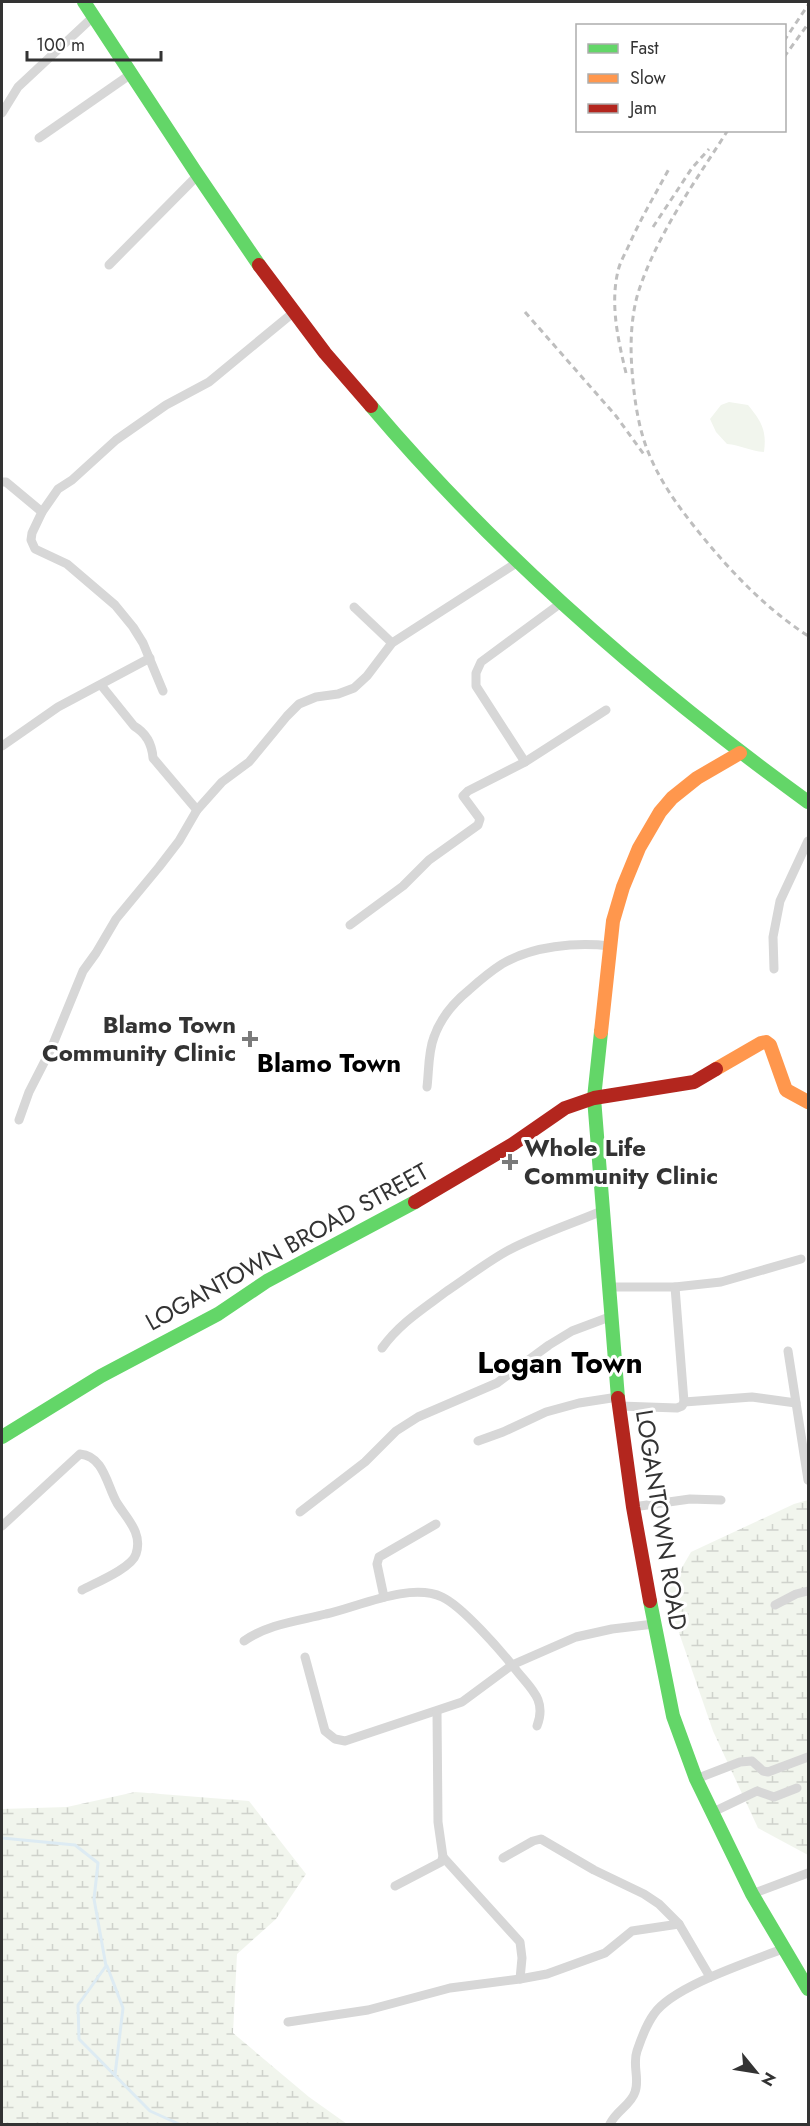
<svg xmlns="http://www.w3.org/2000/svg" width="810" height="2126" viewBox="0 0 810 2126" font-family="Jost,sans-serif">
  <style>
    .grass { fill: #f1f5ed }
    .wetland { fill: url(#wetland-marsh) }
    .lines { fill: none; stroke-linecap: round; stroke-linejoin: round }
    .stream { stroke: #ddebf3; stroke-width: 3 }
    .street { stroke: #d7d7d7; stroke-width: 9 }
    .fast { stroke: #63d668; stroke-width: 14 }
    .slow { stroke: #ff974d; stroke-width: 14 }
    .jam { stroke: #b3261e; stroke-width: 14 }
    .rail { stroke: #bebebe; stroke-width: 3; stroke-dasharray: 6 4.5; stroke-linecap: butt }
    .poi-dot { fill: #7a7a7a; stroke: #fff; stroke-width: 2 }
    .labels { text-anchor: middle; stroke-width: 6; stroke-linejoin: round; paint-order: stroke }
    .poi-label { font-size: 24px; font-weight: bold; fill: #333; stroke: #fff; text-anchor: end }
    .street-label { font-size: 24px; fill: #333; stroke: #fff }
    .neighbourhood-label { font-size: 26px; font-weight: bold; fill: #000; stroke: #fff }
    .district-label { font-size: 30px; font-weight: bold; fill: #000; stroke: #fff }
  </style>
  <defs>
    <pattern id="wetland-marsh" width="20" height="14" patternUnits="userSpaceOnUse" patternTransform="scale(1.5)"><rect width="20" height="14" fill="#f1f5ed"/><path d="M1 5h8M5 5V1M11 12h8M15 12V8" fill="none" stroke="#cfd2cc"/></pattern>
  </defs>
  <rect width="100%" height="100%" fill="#fff"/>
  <!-- grass -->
  <path class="grass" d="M729,402L748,405C761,421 767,430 764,452C750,451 740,445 727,444L716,432L710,419L721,405Z"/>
  <!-- wetland -->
  <g class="wetland">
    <polygon points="808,1500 808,1855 758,1828 713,1731 666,1595 691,1552 794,1504"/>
    <polygon points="135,1792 249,1801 306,1874 276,1919 237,1954 233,2033 309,2097 347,2124 2,2124 2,1809 67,1807"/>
  </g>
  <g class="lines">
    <!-- stream -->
    <g class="stream">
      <polyline points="2,1838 75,1845 98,1863 94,1899 106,1966 78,2005 79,2039 150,2111 179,2124"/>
      <polyline points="107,1966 123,2008 115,2075"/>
    </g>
    <!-- street -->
    <g class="street">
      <polyline points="2,113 18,87 94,16"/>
      <polyline points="39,138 131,74"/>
      <polyline points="109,265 198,175"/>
      <polyline points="2,482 6,482 42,512"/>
      <polyline points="354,607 392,643"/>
      <path d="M101,685L134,726C146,733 152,744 153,758L197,810"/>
      <polyline points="163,691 143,643 133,627 115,605 67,564 35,549 31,540 32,533 42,512 58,489 72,480 116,440 166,405 209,382 294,312"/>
      <polyline points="2,746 58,707 150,658"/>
      <polyline points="525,762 476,686 476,673 481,662 561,603"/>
      <polyline points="350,925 403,886 429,860 478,825 480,819 463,796 468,791 525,762 606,710"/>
      <polyline points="774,969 773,937 780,901 808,841"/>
      <path d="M427,1087C429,1071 428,1052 434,1037C441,1017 453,1003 469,990C479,981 491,971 502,964C532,946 576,942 610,946"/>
      <polyline points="19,1120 29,1092 51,1049 83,971 96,953 116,919 159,867 179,841 197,810 222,782 249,762 287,716 299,704 316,697 338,694 354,688 367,676 392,643 518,562"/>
      <polyline points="609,1287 675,1287 721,1282 801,1259"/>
      <path d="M382,1348C400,1323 423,1309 447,1291C468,1277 487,1262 509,1250C538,1235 571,1224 602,1211"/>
      <polyline points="788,1351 808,1480"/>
      <polyline points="684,1402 752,1397 796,1403"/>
      <polyline points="620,1406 677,1408 682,1406 684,1402 675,1287"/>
      <polyline points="478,1441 503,1432 546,1412 579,1403 618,1397"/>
      <polyline points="633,1507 690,1499 721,1500"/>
      <polyline points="300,1512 365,1462 396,1431 418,1417 497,1383 549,1345 572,1331 612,1316"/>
      <path d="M2,1526L80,1454C104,1456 107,1486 117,1503C127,1519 143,1533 136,1554C132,1568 95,1583 82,1590"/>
      <polyline points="384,1597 377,1564 379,1557 436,1524"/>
      <polyline points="775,1605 796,1594 808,1591"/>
      <path d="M244,1641C268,1624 298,1621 326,1614C358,1607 410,1582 442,1597C462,1606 502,1652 516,1670C531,1689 547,1700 537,1726"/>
      <polyline points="305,1657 325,1731 335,1739 345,1741 462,1702 512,1665 576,1637 612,1629 654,1624"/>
      <polyline points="696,1779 740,1762 752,1761 763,1771 768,1772 808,1757"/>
      <polyline points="711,1813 757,1791 774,1797 797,1788"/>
      <polyline points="443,1857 520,1942 522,1958 520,1979"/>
      <polyline points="503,1858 533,1841 541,1839 594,1870 644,1894 659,1904 679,1924 710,1977"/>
      <polyline points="395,1886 441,1862 443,1857 438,1822 437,1712"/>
      <polyline points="752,1894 808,1873"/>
      <polyline points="288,2022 368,2010 450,1988 520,1979 547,1974 605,1953 632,1931 679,1924"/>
      <path d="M610,2124C616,2111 631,2105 635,2092C640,2079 632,2065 637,2051C641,2039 646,2025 654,2014C673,1986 752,1961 785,1948"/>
    </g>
    <!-- fast -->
    <g class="fast">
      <polyline points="84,2 195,171 259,265"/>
      <path d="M371,406C499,557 648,686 808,802"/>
      <polyline points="601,1032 594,1098 618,1398"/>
      <polyline points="2,1437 101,1376 218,1314 267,1281 415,1202"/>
      <polyline points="650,1601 673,1716 696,1779 752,1894 808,1989"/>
    </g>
    <!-- slow -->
    <g class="slow">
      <polyline points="601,1032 613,921 623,887 639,848 660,812 672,798 697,778 740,753"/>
      <polyline points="716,1069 761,1043 766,1042 770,1045 786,1090 808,1102"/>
    </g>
    <!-- jam -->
    <g class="jam">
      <polyline points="259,265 325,353 371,406"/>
      <polyline points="415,1202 513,1144 565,1108 594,1098 694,1082 716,1069"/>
      <polyline points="618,1398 633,1507 650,1601"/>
    </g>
    <!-- rail -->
    <g class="rail">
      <polyline points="784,41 808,5"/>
      <polyline points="784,57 808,24"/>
      <path d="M728,130C695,182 657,234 638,293C631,317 630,345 632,370C634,397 638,428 649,454C661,483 678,506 697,530C731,572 763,606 808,636"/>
      <polyline points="653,227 692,168 709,149"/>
      <polyline points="525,312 616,416 645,456"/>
      <path d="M626,373C618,340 610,304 618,271C620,262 625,254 629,245C641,218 656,193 670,167"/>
    </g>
  </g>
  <!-- markers -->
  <g class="poi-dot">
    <path d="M247 1030h6v6h6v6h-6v6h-6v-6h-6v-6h6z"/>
    <path d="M507 1153h6v6h6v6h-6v6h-6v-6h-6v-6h6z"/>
  </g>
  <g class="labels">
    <!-- poi labels -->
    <g class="poi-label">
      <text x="236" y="1033">Blamo Town<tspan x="236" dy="28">Community Clinic</tspan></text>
      <text x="524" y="1156" text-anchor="start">Whole Life<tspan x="524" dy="28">Community Clinic</tspan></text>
    </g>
    <!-- street labels -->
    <g class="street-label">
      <text transform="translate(287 1247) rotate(-29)" y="8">LOGANTOWN BROAD STREET</text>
      <text transform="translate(661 1520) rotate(81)" y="8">LOGANTOWN ROAD</text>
    </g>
    <!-- neighbourhood labels -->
    <g class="neighbourhood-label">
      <text x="329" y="1072">Blamo Town</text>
    </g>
    <!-- district labels -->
    <g class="district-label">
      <text x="560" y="1373">Logan Town</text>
    </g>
  </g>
  <!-- border -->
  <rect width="810" height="2126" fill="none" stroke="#333333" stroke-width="6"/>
  <!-- legend -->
  <rect x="576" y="24" width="210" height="108" fill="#ffffff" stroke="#adadad" stroke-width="1.5"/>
  <rect x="588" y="44" width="30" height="9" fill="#63d668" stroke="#adadad" stroke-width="1.5"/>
  <text x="630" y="54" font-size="18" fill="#333333">Fast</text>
  <rect x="588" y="74" width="30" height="9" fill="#ff974d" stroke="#adadad" stroke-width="1.5"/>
  <text x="630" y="84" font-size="18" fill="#333333">Slow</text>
  <rect x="588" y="104" width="30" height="9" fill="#b3261e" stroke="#adadad" stroke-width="1.5"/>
  <text x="630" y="114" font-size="18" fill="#333333">Jam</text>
  <!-- north arrow -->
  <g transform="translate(756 2072) rotate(120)" stroke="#ffffff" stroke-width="4.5" paint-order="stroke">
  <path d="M0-4.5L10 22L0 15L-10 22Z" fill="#333333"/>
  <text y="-9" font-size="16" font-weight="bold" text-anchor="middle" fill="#333333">N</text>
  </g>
  <!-- scale -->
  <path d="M27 51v9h134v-9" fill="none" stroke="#333333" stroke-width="3"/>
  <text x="36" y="51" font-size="18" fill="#333333" stroke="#ffffff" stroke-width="4.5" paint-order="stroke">100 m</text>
</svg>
